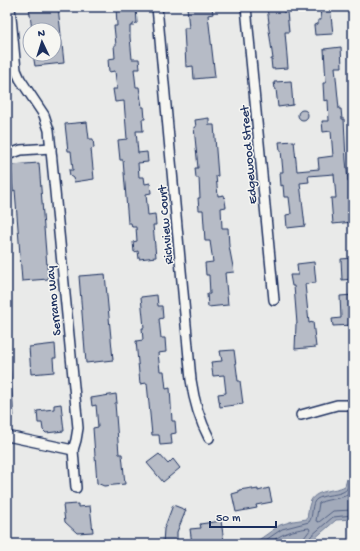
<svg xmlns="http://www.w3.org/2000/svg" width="360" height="551" viewBox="0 0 360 551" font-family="'Gochi Hand',sans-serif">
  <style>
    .water { fill: #a2aaba; stroke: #6c7995 }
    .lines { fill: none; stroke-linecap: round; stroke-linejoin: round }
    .shore { stroke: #516083; stroke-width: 1 }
    .building { fill: #b6bbc6; stroke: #1b2f5e }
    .minor-casing { stroke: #1b2f5e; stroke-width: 12 }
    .minor { stroke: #f6f6f2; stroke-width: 9 }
    .labels { text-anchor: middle; stroke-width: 3; stroke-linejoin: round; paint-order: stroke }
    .street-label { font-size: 13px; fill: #1b2f5e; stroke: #f6f6f2 }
  </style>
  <rect width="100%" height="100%" fill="#e9eae9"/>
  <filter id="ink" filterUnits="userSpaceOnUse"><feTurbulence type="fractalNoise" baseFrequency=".025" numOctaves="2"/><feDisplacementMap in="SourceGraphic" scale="8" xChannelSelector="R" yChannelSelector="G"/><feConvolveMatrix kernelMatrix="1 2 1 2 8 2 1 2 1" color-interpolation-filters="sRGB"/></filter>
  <g filter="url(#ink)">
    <!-- water -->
    <g class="water">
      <polygon points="7,322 14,416 7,414"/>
      <path d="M353,477V519L336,520L314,539L311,544H253L280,525L293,521L307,519C308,514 308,508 310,503C314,489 334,492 345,486L347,479Z"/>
    </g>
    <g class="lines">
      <!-- shore -->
      <g class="shore">
        <path d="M353,490C344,501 331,497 319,503L316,521L319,522L333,511L353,510"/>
        <path d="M260,544L282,529L309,522C314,516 310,503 317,499C329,492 346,498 350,483L353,481"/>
        <path d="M269,544C281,533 293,530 309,528L310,530L304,538L303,544"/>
        <polyline points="308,544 311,536 333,517 353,515"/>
      </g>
    </g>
    <!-- building -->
    <g class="building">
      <polygon points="29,7 58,7 64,63 35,66 33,54 54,54 54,30 32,30"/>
      <polygon points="116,7 136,7 137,23 133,24 133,26 130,26 130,37 132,59 139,59 140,69 134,69 136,87 139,87 142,107 144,107 145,119 142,119 143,131 136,131 138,153 147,152 148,162 138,163 139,177 144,177 145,184 150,183 151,193 146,194 148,215 155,214 156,225 153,225 156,257 139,259 138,251 134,252 133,242 137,241 136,227 132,227 131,223 128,223 123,160 120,160 118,140 127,139 124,101 115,102 113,89 117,89 115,71 109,72 108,59 115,58 114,45 116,45 114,26 117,26"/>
      <polygon points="187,7 212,7 213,14 208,15 215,77 194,79 193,66 186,67 184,28 189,28"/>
      <polygon points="267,7 283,7 283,12 287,12 289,32 285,32 288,68 272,69 271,59 273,59 268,23 269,23"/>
      <polygon points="320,7 330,7 333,34 315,35 314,25 318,24 318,20 321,20"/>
      <polygon points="341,47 342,67 335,67 339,109 341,109 342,119 344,119 346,160 348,181 350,181 353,222 333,224 331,198 336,198 334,174 308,176 309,182 300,183 305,226 287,228 286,215 291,214 289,197 284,197 283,185 281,186 280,172 283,172 281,150 280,150 279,142 294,141 297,171 319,169 318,158 333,156 331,131 323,132 322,121 329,121 328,100 324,101 323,83 326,83 324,49"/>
      <polygon points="291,81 293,105 278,107 276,89 275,89 274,82"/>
      <circle cx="303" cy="115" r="5"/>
      <polygon points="209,118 209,125 214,125 218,176 216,176 218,196 224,195 226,207 221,208 222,228 228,228 229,246 234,272 225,273 228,305 208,307 207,294 210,294 209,275 206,275 205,263 213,262 210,241 205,241 203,210 199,210 198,198 200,198 199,178 196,178 195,168 198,168 194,127 196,127 195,120"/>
      <polygon points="87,122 89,139 93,139 94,148 91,149 94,179 74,182 73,178 70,176 69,170 73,170 71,151 68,151 65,124"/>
      <polygon points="39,163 48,279 22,281 18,228 15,190 13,191 11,165"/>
      <polygon points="353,258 353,279 342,280 341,259"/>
      <polygon points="314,262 316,283 305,284 309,323 313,322 316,347 295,349 296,324 297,324 294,286 292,286 290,275 298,275 297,264"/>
      <polygon points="105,274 113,360 86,363 79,276"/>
      <polygon points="157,295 158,306 162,306 163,318 159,319 161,338 165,338 166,352 158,353 160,371 164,371 166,389 170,388 172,421 175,421 176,433 171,434 172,444 160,445 159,435 152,435 147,383 140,384 136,341 143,340 142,328 144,328 141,297"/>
      <polygon points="353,295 353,325 333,326 332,319 341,318 340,296"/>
      <polygon points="55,344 56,358 53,358 54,372 31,374 29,347"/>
      <polygon points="234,350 238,381 240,381 243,404 220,407 218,394 226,393 224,375 213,376 211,362 222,361 220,351"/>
      <polygon points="116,394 117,403 115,403 119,454 122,454 125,484 104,486 97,483 93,428 98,427 96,405 92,406 91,398"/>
      <polygon points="61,404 64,431 46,433 43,430 42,423 38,423 37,411 54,409 54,405"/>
      <polygon points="159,454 168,464 173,459 180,468 163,482 147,463"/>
      <polygon points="252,488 252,490 258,489 258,491 269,488 272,502 256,505 257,508 236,512 232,494 239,492 239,490"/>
      <polygon points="78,504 78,507 90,506 93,532 77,533 65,522 63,505"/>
      <polygon points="173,505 186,510 177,532 177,544 163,543 164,529"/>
      <polygon points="221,521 224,541 192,544 190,529 201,528 200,524"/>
    </g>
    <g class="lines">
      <!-- minor casing -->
      <g class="minor-casing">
        <g id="minor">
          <polyline points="10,7 16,70 20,79 44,115 49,130 78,428 76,440 73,450 76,488"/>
          <path d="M157,7L191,380C194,401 199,419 209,438"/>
          <polyline points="246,7 274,300"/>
          <polyline points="7,155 21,150 51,148"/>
          <polyline points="301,415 337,405 353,405"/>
          <polyline points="7,436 73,450"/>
        </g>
      </g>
      <!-- minor -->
      <use href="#minor" class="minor"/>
    </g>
  </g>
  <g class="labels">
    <!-- street labels -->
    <g class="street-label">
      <text transform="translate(247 155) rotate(-95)" y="5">Edgewood Street</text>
      <text transform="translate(164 225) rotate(-95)" y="5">Richview Court</text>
      <text transform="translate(52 301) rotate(-96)" y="5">Serrano Way</text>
    </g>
  </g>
  <!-- margin -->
  <rect width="360" height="551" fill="none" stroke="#f6f6f2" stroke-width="24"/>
  <rect x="12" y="12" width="336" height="527" fill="none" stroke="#1b2f5e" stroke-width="1.5" filter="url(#ink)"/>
  <!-- north arrow -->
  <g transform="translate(42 42) rotate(356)"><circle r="19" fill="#f6f6f2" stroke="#9ea6b7"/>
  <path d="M0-3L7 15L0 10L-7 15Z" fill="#1b2f5e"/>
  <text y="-6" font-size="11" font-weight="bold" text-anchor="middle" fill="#1b2f5e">N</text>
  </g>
  <!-- scale -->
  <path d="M210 521v6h66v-6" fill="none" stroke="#1b2f5e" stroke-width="2"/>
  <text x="216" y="521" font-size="12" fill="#1b2f5e" stroke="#f6f6f2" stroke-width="3" paint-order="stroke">50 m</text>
</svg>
